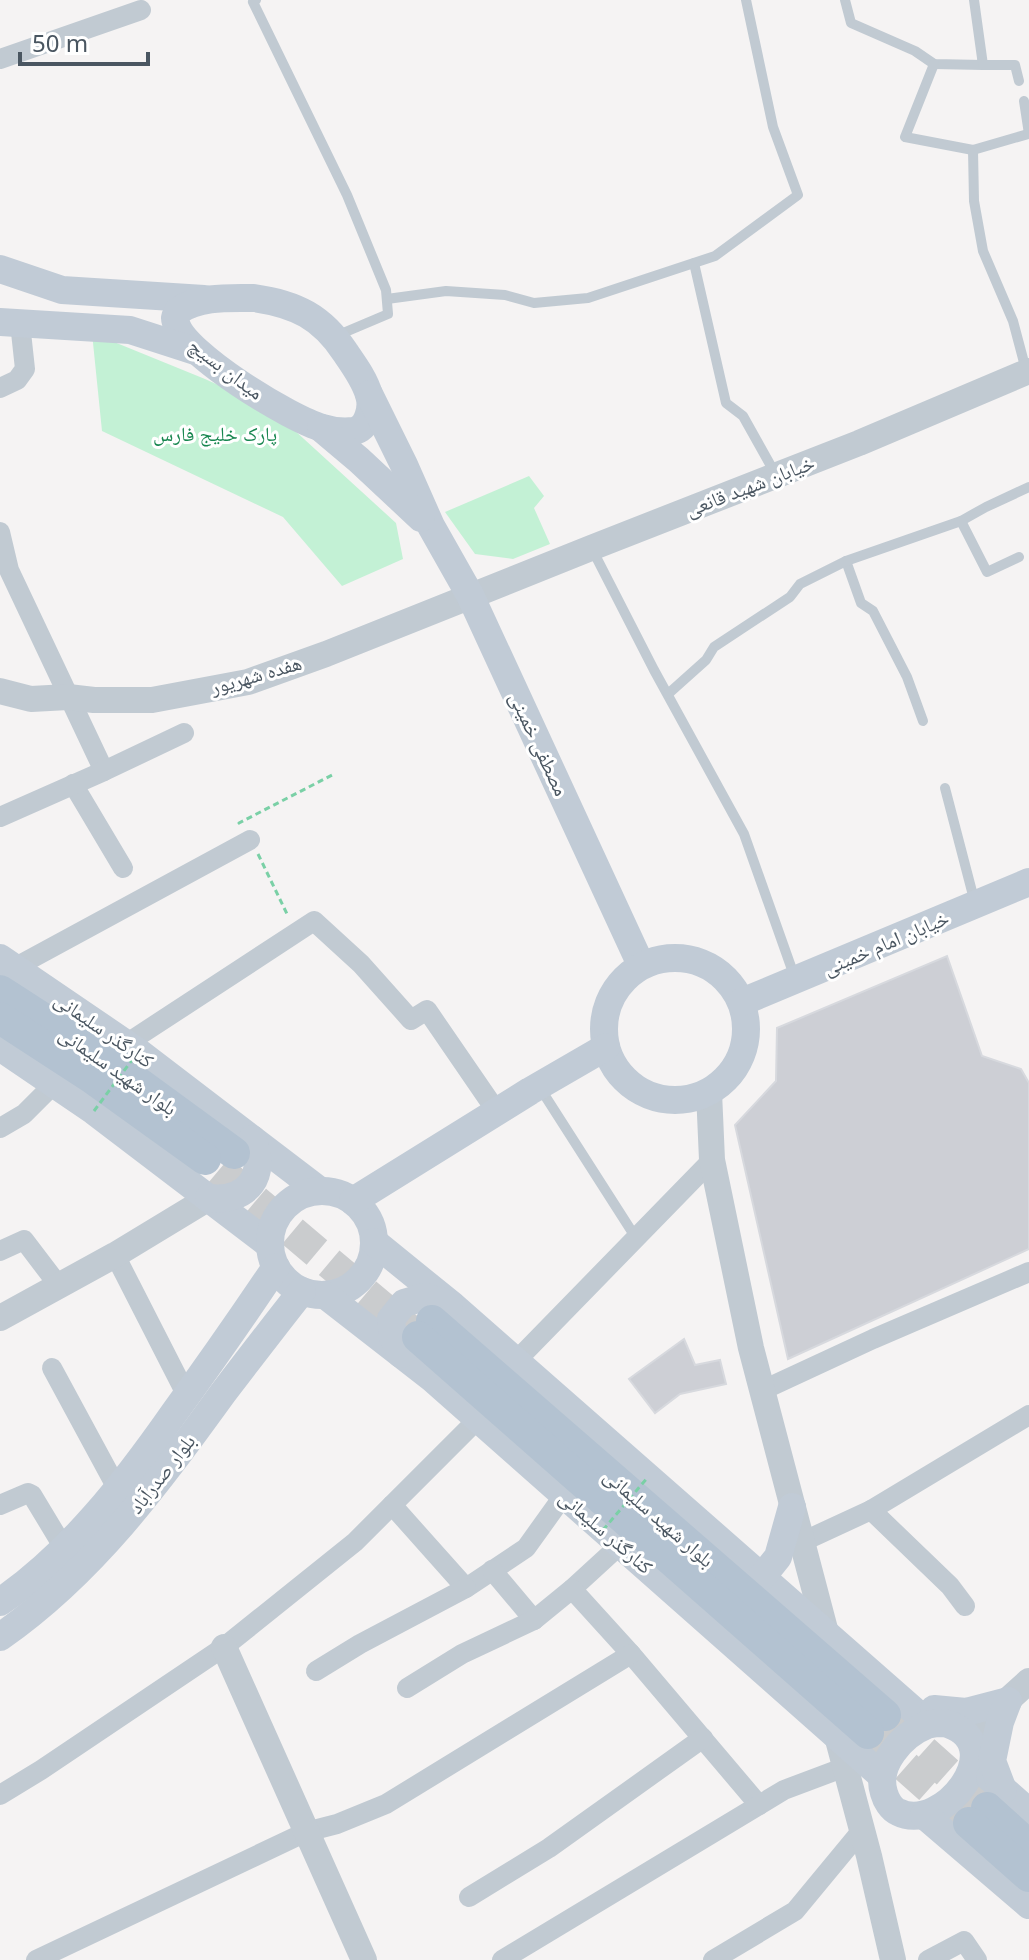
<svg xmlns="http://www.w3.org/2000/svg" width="1029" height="1960" viewBox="0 0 1029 1960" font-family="'Noto Sans','Noto Naskh Arabic',sans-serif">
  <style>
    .green { fill: #c3f1d5 }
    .building { fill: #cdcfd5; stroke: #d7d9de; stroke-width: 2 }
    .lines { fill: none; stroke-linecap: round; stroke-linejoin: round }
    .primary-tunnel { stroke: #caccce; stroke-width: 32; stroke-dasharray: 32 16; stroke-linecap: butt }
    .path { stroke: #7ad0a6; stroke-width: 3; stroke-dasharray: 6 4; stroke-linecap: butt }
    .service { stroke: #c1cad2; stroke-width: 10 }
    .minor { stroke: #c1cad2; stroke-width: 20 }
    .tertiary { stroke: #c1cad2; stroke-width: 26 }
    .secondary { stroke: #c1cbd6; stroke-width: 28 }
    .primary { stroke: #b3c2d1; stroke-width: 32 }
    .path-bridge { stroke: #7ad0a6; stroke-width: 3; stroke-dasharray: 6 4; stroke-linecap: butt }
    .labels { text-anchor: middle; stroke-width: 6; stroke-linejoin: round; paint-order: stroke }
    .street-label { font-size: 20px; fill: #4a5661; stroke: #fff }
    .park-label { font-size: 20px; fill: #17864f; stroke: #fff }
  </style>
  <rect width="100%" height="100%" fill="#f5f3f3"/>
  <!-- green -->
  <g class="green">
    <polygon points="92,333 205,379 236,393 281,418 396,523 403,559 342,586 283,517 102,431"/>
    <polygon points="529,476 544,496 534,508 550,544 513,559 475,554 445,512"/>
  </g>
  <!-- building -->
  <g class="building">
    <polygon points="947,956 982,1056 1021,1069 1029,1083 1029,1249 788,1359 735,1125 776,1081 777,1028"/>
    <polygon points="684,1339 695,1365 720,1360 726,1384 680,1394 655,1413 629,1379"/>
  </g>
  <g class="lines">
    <!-- primary-tunnel -->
    <g class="primary-tunnel">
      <polyline points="219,1170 415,1335"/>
      <polyline points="888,1719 987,1808"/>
      <polyline points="870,1735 967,1821"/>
    </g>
    <!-- path -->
    <g class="path">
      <polyline points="240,824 239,823 334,774"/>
      <polyline points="258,854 288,916"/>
    </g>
    <!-- service -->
    <g class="service">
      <polyline points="256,0 253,2 347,195 386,290 388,314 336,336"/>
      <polyline points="845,0 851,23 915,51 934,64 983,65 974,0"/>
      <polyline points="934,64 905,137 973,150 1028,134"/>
      <polyline points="983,65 1015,65 1019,81"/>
      <polyline points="1024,101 1029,134"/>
      <polyline points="973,150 974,201 983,251 1013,321 1026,370"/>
      <polyline points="694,263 726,403 743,416 776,475"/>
      <polyline points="387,299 446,291 505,295 534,303 588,298 715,256 798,195 773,127 746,0"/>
      <polyline points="961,521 986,507 1029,487"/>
      <polyline points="592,549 654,670 744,834 795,978"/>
      <polyline points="846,561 861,603 873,611 907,677 923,721"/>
      <polyline points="668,694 706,660 714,647 790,597 800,584 846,561 961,521 987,572 1019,557"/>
      <polyline points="945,788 975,903"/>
      <polyline points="540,1088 636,1238"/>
    </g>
    <!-- minor -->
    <g class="minor">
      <polyline points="0,59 141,10"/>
      <polyline points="0,388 17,380 25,369 20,323"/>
      <polyline points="0,532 9,570 104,771"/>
      <polyline points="73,784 123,868"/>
      <polyline points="0,817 104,771 184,733"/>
      <polyline points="14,968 250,840"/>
      <polyline points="126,1044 314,921 361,964 411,1020 427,1010 497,1112"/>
      <polyline points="0,1128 24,1114 54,1084"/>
      <polyline points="0,1251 24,1240 59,1286"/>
      <polyline points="115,1255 187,1396"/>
      <polyline points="516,1361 712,1160"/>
      <polyline points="52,1368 118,1490"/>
      <polyline points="761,1391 873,1339 1029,1272"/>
      <polyline points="0,1505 28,1493 32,1495 64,1548"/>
      <polyline points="392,1505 466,1588 526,1548 564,1495"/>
      <polyline points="871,1510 950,1586 965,1606"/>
      <polyline points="802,1542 871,1510 1029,1415"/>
      <polyline points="492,1570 534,1620"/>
      <polyline points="572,1589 620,1545"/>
      <polyline points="316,1671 360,1644 466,1588"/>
      <polyline points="407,1688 462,1654 534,1620 572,1589 631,1654 759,1805"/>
      <polyline points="0,1795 41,1770 224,1647 355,1542 478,1419"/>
      <polyline points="469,1897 549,1848 703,1738"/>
      <polyline points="36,1960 306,1832 337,1824 386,1804 631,1654"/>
      <polyline points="502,1960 784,1790 845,1767"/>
      <polyline points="713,1960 795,1911 862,1830"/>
      <polyline points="928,1960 964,1941 977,1960"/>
    </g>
    <!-- tertiary -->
    <g class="tertiary">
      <polyline points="0,691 31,699 68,697 94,700 152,700 248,682 326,654 591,548 859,443 1029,371"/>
      <polyline points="709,1092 712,1160 751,1348 826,1633"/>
      <polyline points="0,1318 115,1255 209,1198"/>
      <polyline points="224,1647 364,1960"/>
      <polyline points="837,1736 869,1856 893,1960"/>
      <polyline points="968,1736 1029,1681"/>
    </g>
    <!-- secondary -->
    <g class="secondary">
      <polyline points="0,269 62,290 204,299"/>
      <path d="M254,298C296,304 322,317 345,352C354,365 365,380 369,395C373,407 368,428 354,431C345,432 332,431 323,428C292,420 183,354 176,323C174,317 175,317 178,311C199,296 229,298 254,298Z"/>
      <polyline points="0,322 130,330 195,351"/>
      <polyline points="369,394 404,465 431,526 470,595 641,965"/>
      <polyline points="321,428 359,460 421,518"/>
      <circle cx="675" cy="1029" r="71"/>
      <polyline points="0,958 138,1052 320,1191"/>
      <polyline points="742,1002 1029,882"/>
      <polyline points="0,1047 94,1111 270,1245"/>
      <circle cx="322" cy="1243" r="52"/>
      <path d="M209,1198C248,1202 268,1175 252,1139"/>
      <polyline points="353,1201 530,1091 606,1047"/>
      <polyline points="374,1242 453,1306 929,1724"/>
      <polyline points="325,1295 433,1379 882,1776"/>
      <polyline points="401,1354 393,1337 391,1319 404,1303 425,1297 449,1304"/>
      <polyline points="762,1577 778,1557 792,1507"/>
      <path d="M0,1602C71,1553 125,1483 174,1413C209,1365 243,1316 276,1267"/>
      <path d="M0,1637C93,1572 157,1484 223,1393C249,1359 275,1325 302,1291"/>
      <polyline points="934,1709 966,1712 1008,1701"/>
      <path d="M945,1723C1014,1743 943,1835 898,1812C891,1809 886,1800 884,1793C875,1765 902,1735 927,1725C933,1723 939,1723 945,1723Z"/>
      <polyline points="990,1778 1029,1812"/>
      <polyline points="1003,1790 992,1761 1000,1722 1008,1701"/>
      <polyline points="924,1815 1029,1905"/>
    </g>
    <!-- primary -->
    <g class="primary">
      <polyline points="0,991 104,1058 234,1153"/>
      <polyline points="0,1018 91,1077 205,1159"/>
      <polyline points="432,1321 885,1715"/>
      <polyline points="418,1337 868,1733"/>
      <polyline points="987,1808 1029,1846"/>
      <polyline points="969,1823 1029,1876"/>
    </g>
    <!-- path-bridge -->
    <g class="path-bridge">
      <polyline points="94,1111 138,1052"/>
      <polyline points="603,1530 648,1477"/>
    </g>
  </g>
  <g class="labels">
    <!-- street labels -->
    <g class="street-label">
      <text transform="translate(226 369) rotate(37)" y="7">میدان بسیچ</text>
      <text transform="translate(750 486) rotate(-21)" y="7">خیابان شهید قانعی</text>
      <text transform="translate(256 675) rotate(-16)" y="7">هفده شهریور</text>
      <text transform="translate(539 744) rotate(65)" y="7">مصطفی خمینی</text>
      <text transform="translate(886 943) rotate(-23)" y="7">خیابان امام خمینی</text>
      <text transform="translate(104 1030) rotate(35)" y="7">کنارگذر سلیمانی</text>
      <text transform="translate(118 1071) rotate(35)" y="7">بلوار شهید سلیمانی</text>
      <text transform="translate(162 1474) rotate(-52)" y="7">بلوار صدرآباد</text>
      <text transform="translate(659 1518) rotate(41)" y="7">بلوار شهید سلیمانی</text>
      <text transform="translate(606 1532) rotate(41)" y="7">کنارگذر سلیمانی</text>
    </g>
    <!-- park labels -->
    <g class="park-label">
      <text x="215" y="441">پارک خلیج فارس</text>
    </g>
  </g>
  <!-- scale -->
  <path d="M20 52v12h128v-12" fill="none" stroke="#4a5661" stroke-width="4"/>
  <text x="32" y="52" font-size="24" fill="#4a5661" stroke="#ffffff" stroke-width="6" paint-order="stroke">50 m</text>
</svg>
